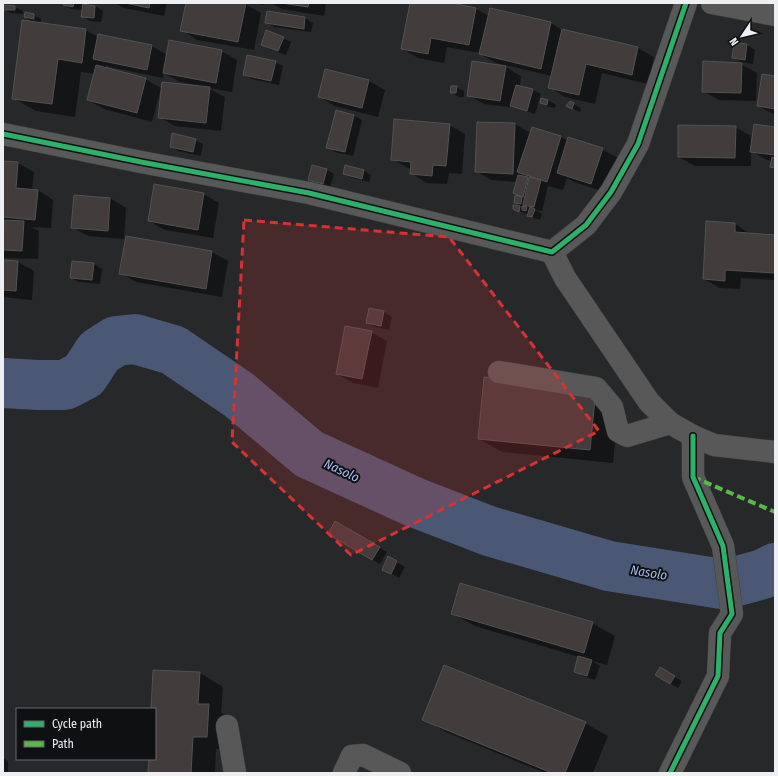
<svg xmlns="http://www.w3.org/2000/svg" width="778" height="776" viewBox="0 0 778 776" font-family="'Fira Sans Condensed',sans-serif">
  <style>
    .shadow { fill: #0007 }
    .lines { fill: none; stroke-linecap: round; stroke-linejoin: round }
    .river { stroke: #4a5875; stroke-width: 50 }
    .building { fill: #423c3c; stroke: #535252 }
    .minor-casing { stroke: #434445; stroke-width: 23 }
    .minor { stroke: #585858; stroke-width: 22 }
    .quiet { stroke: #58b947; stroke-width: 4; stroke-dasharray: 8 4; stroke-linecap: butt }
    .cycleway-casing { stroke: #0e1012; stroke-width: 8 }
    .cycleway { stroke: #2db169; stroke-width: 5 }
    .marked { fill: #d73232; fill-opacity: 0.2; stroke: #d73232; stroke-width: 3; stroke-dasharray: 8 5; stroke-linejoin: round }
    .labels { text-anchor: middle; stroke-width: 4; stroke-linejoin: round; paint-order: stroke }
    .water-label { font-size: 13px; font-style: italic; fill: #a4bff6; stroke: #0e1012 }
  </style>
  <rect width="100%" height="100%" fill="#26282a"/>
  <!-- shadow -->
  <g class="shadow">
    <polygon points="64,3 82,3 81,10 71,9 64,5"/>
    <polygon points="84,3 91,3 90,6 95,6 103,11 101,22 90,21 82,16"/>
    <polygon points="115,3 167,3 164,16 124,8"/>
    <polygon points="187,3 239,3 245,4 261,13 254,50 197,40 182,30"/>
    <polygon points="254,3 264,3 264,5"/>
    <polygon points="271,3 326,3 324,16 282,9"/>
    <polygon points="411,3 447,3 476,9 489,16 491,9 551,23 562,30 638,48 654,57 648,84 602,73 595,104 565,97 549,87 552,76 496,63 480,54 480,53 447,47 444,63 418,58 403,49"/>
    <polygon points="3,6 15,7 23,11 23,14 10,13 3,9"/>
    <polygon points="267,12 305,18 313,23 311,32 274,27 266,22"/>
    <polygon points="34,15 41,19 41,24 86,30 98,37 152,46 167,55 221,51 237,60 232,92 208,88 225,97 221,131 175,126 159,117 198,87 198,85 180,82 164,73 163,78 110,67 106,65 105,69 145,79 161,88 152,122 104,109 88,100 95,74 81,72 75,117 36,111 13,98 35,23 25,17"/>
    <polygon points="283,38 291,42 286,55 270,49 262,45"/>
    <polygon points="735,43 747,45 755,50 753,64 741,62 733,58"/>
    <polygon points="275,62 283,66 279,85 252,79 244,75"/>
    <polygon points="741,64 757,73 756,101 719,100 703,91"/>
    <polygon points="506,67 521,76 520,86 533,90 541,94 535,114 516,108 484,104 468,95"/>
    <polygon points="326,70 369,81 385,90 378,117 335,106 319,97"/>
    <polygon points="775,77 775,115 758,106"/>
    <polygon points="456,87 464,91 464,97 459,97 451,92"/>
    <polygon points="542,99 548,100 556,105 555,108 549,107 541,103"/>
    <polygon points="573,104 581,108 580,112 567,106"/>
    <polygon points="336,111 354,116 362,120 353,156 335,152 328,147"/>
    <polygon points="515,124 531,133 532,128 561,137 568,141 602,149 618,158 607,193 574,182 567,178 563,190 548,186 542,211 535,210 542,214 540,220 514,209 514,206 522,207 515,202 521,197 514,193 517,182 491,180 476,171"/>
    <polygon points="449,125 465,134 462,174 449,173 447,184 427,183 411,173 411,169 408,168 392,159"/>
    <polygon points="735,127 751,136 751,143 752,143 775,128 775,169 771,166 772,161 767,160 751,151 751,166 695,166 679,157"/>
    <polygon points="195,140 203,144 201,156 178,151 171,146"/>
    <polygon points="3,162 18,163 34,172 32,190 38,190 53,200 51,228 31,227 39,231 38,259 3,258 3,231 5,231 5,225 3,224"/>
    <polygon points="326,169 334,174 330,187 317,184 309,179"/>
    <polygon points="363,170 371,175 369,182 352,178 345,174"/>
    <polygon points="203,194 219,203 213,238 165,230 149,221"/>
    <polygon points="75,196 110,198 126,208 124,239 88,236 72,227"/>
    <polygon points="707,222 735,224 751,234 775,236 775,280 741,278 740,289 720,288 704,279"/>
    <polygon points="127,237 212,252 228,261 222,297 136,282 121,273"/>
    <polygon points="3,261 18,262 34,271 32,300 3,297"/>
    <polygon points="94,264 102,269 100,284 79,282 71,278"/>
    <polygon points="370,309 384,312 392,317 389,330 375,327 367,323"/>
    <polygon points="371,332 387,341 378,388 353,383 337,374"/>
    <polygon points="485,378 619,402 613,463 502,452 479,439"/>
    <polygon points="336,522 387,552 380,564 329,534"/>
    <polygon points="389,558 405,567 399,578 383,569"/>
    <polygon points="452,613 592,623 615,636 607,665 592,661 600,666 595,680 583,676 575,671 579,657 475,626"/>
    <polygon points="660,669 682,681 678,688 656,675"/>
    <polygon points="200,673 223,687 221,713 232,719 230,750 216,749 215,773 149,773 150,759 155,759 155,709 152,709"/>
    <polygon points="423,719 585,723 608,736 593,773 545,773 446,732"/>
    <polygon points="3,758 8,761 8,773 3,773"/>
  </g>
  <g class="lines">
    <!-- river -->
    <g class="river">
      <polyline points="3,383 38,385 65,385 84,375 99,352 116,341 135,339 173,350 239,395 309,454 414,502 489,531 609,566 722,584"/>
      <polyline points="734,582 763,574 775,568"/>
    </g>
  </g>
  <!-- building -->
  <g class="building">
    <polygon points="63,3 74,3 73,7 63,5"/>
    <polygon points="125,3 150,3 149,8"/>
    <polygon points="186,3 246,3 238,42 180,31"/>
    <polygon points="281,3 309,3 308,7"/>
    <polygon points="410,3 452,3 476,8 469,45 431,38 428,54 401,49"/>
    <polygon points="83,4 95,6 94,18 81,17"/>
    <polygon points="3,5 15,6 15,10 3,10"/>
    <polygon points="490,8 551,22 541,69 479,54"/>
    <polygon points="267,11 305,17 304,29 265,23"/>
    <polygon points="25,12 34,14 34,19 24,17"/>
    <polygon points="22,20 86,29 82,63 58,59 52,104 12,99"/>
    <polygon points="562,29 638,47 632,75 586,64 579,95 548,88"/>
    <polygon points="266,30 284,37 278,51 261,45"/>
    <polygon points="98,34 152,45 147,70 93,59"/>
    <polygon points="169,40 222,50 216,83 163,73"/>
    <polygon points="734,42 747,44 745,60 732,58"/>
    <polygon points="247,55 276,61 271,81 243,75"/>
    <polygon points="472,61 506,66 500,101 467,96"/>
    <polygon points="703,61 742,63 741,93 702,92"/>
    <polygon points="96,65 146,78 137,113 87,100"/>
    <polygon points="325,69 369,80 362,108 318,97"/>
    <polygon points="762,74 775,76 775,109 757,106"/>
    <polygon points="162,82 210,87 206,123 158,118"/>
    <polygon points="516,85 533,89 527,111 510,106"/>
    <polygon points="451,86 457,86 456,93 450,93"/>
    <polygon points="541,98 548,100 547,105 540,103"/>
    <polygon points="570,101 574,103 572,109 566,106"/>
    <polygon points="336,110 354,115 345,152 326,148"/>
    <polygon points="394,119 450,124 446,166 433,165 432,176 410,174 411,162 391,160"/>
    <polygon points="477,122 515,123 513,174 475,172"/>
    <polygon points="754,124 775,127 775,155 750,152"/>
    <polygon points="678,125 736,126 735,158 678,157"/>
    <polygon points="532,127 561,136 547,182 517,172"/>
    <polygon points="172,133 196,139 193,152 170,147"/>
    <polygon points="568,137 603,148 591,184 557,173"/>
    <polygon points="772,157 775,158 775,168 770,167"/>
    <polygon points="3,161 18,162 16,188 38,190 35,220 3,217"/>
    <polygon points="312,165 327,169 323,184 308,180"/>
    <polygon points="345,165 364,170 362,179 343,174"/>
    <polygon points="518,175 528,177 523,197 513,193"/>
    <polygon points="529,177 541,180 534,207 523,205"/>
    <polygon points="154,184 204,193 198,230 148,221"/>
    <polygon points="74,195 110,198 108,231 71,228"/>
    <polygon points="515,195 522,197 521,204 514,203"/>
    <polygon points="513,205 520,206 519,212 513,209"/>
    <polygon points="522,206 527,207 526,211 522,210"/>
    <polygon points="530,207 535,209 532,217 527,216"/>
    <polygon points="4,220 24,221 22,251 3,250"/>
    <polygon points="706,221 735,223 735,232 775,235 775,273 725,270 725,281 703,279"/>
    <polygon points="126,236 212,251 206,289 119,274"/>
    <polygon points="3,260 18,261 16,291 3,290"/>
    <polygon points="72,261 94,263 92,280 70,278"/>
    <polygon points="369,308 384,311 381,326 366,323"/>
    <polygon points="345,326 372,331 362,379 336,374"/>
    <polygon points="484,377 596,388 590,450 478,439"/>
    <polygon points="335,521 380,547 372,560 328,534"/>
    <polygon points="388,556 397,561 391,574 382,570"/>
    <polygon points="460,583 593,622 584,653 451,614"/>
    <polygon points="578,656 592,660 587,676 574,672"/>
    <polygon points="444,665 586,722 565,773 552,773 422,720"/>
    <polygon points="660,667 675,676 670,684 655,675"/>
    <polygon points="153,670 200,672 198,704 209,704 207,737 193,737 191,773 148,773 149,759 155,759 155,709 151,709"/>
  </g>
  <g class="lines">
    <!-- minor casing -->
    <g class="minor-casing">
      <g id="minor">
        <polyline points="712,3 775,15"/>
        <polyline points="3,134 141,162 309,193 552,252 586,225 611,192 638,144 686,3"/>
        <polyline points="552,252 565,278 649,402 670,423 693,436 714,445 775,452"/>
        <polyline points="499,372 596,388 612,407 618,431 627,436 670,423"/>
        <polyline points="227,726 235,773"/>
        <polyline points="344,773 352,756 363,755 400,773"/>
        <polyline points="670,773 718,676 720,633 732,614 723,546 693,477 693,436"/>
      </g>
    </g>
    <!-- minor -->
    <use href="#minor" class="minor"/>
    <!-- quiet -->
    <polyline class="quiet" points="693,477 775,512"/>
    <!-- cycleway casing -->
    <g class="cycleway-casing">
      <g id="cycleway">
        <polyline points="3,134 141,162 309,193 552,252 586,225 611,192 638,144 686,3"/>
        <polyline points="670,773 718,676 720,633 732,614 723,546 693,477 693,436"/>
      </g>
    </g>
    <!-- cycleway -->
    <use href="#cycleway" class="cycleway"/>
  </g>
  <!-- marked area -->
  <path class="marked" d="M244,220L449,237L599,431L351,555L232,442Z"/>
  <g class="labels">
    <!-- water labels -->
    <g class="water-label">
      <text transform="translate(342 470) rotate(25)" y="5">Nasolo</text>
      <text transform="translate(649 572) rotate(9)" y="5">Nasolo</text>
    </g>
  </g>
  <!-- border -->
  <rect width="778" height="776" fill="none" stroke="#edeff3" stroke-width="8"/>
  <!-- legend -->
  <rect x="16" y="708" width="140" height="52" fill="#0e1012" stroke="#67696c"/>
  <rect x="24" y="721" width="20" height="6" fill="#2db169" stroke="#67696c"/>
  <text x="52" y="728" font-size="12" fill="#edeff3">Cycle path</text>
  <rect x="24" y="741" width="20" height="6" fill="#58b947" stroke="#67696c"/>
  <text x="52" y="748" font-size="12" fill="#edeff3">Path</text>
  <!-- north arrow -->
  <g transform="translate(742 36) rotate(235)" stroke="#0e1012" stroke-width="3" paint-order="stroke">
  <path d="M0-3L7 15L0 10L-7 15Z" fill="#edeff3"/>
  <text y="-6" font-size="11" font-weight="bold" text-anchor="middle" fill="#edeff3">N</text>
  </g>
</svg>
